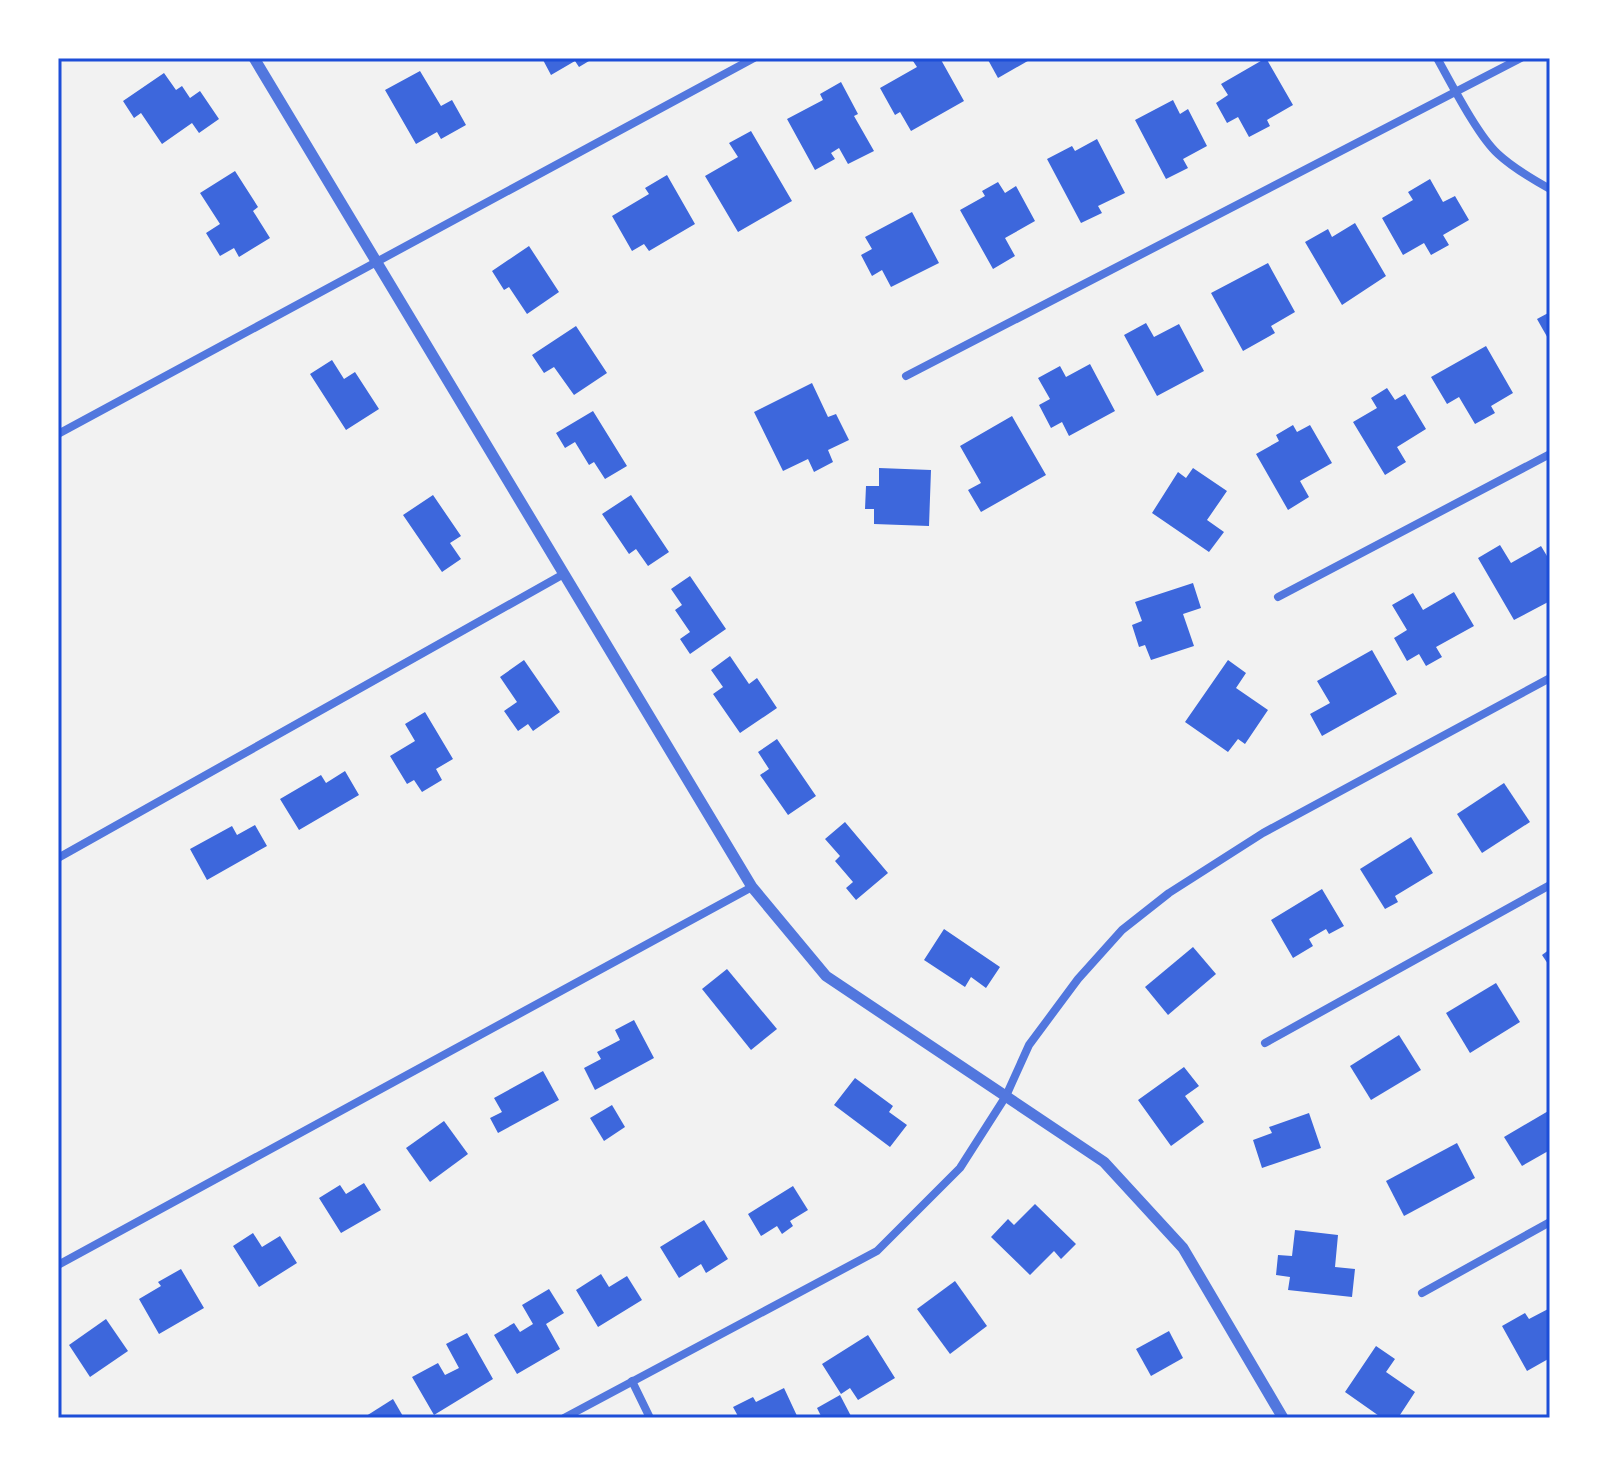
<svg xmlns="http://www.w3.org/2000/svg" width="1608" height="1476" viewBox="0 0 1608 1476" font-family="'Archivo Narrow',sans-serif">
  <style>
    .building { fill: #3d67dc }
    .lines { fill: none; stroke-linecap: round; stroke-linejoin: round }
    .minor { stroke: #5277de; stroke-width: 8 }
    .tertiary { stroke: #5277de; stroke-width: 11 }
    .neatline { fill: none; stroke: #1d4ed8; stroke-width: 3 }
  </style>
  <rect width="100%" height="100%" fill="#f2f2f2"/>
  <!-- building -->
  <g class="building">
    <polygon points="542,58 594,58 579,67 575,61 551,75"/>
    <polygon points="911,58 940,58 964,101 911,131 900,112 895,115 880,88 917,67"/>
    <polygon points="987,58 1033,58 998,78"/>
    <polygon points="1266,58 1293,105 1267,120 1270,126 1249,137 1238,117 1227,123 1216,103 1228,95 1221,84"/>
    <polygon points="420,71 441,106 452,100 466,125 441,139 437,132 416,144 385,90"/>
    <polygon points="164,73 176,90 182,86 190,98 200,91 219,119 199,133 192,123 162,144 141,113 134,118 123,101"/>
    <polygon points="841,82 858,114 854,116 874,151 848,164 839,148 831,153 835,159 815,170 787,119 823,100 820,94"/>
    <polygon points="1173,100 1180,114 1188,109 1207,146 1183,159 1188,168 1166,179 1135,120"/>
    <polygon points="751,131 792,201 738,232 705,176 738,157 729,143"/>
    <polygon points="1097,139 1125,193 1098,206 1102,213 1081,223 1047,159 1072,146 1075,151"/>
    <polygon points="235,171 258,207 253,211 270,238 239,257 234,248 220,256 206,233 220,224 200,193"/>
    <polygon points="667,175 695,224 649,251 644,244 632,251 612,216 649,194 645,188"/>
    <polygon points="1430,179 1443,202 1455,196 1469,220 1443,235 1449,245 1431,255 1424,243 1403,255 1382,218 1413,200 1408,192"/>
    <polygon points="998,182 1005,193 1016,186 1035,221 1005,238 1015,256 993,269 960,210 985,196 982,191"/>
    <polygon points="912,212 939,263 891,287 882,270 872,276 861,255 872,249 865,237"/>
    <polygon points="1355,223 1386,276 1342,305 1305,242 1328,229 1332,237"/>
    <polygon points="529,246 559,292 527,314 509,287 504,290 492,271"/>
    <polygon points="1268,263 1295,312 1271,326 1275,333 1243,351 1211,293"/>
    <polygon points="1550,312 1550,342 1537,319"/>
    <polygon points="1146,323 1154,337 1179,324 1204,371 1157,396 1124,335"/>
    <polygon points="576,326 607,373 574,395 554,367 544,373 532,355"/>
    <polygon points="1486,346 1513,393 1491,406 1495,413 1475,424 1459,397 1447,404 1431,377"/>
    <polygon points="332,360 344,379 355,372 379,409 346,430 310,374"/>
    <polygon points="1090,364 1115,411 1069,436 1062,422 1051,428 1039,405 1050,399 1038,378 1060,366 1066,377"/>
    <polygon points="812,383 828,417 836,414 849,440 828,450 833,462 814,472 808,459 783,471 754,412"/>
    <polygon points="1387,388 1395,400 1405,394 1426,429 1397,447 1406,462 1385,475 1353,422 1377,408 1371,398"/>
    <polygon points="593,411 627,466 605,479 594,462 589,465 575,442 565,448 556,433"/>
    <polygon points="1012,416 1046,475 981,512 968,490 981,483 960,446"/>
    <polygon points="1293,425 1297,432 1310,425 1332,463 1300,481 1309,497 1288,510 1256,454 1279,441 1276,435"/>
    <polygon points="879,468 931,470 929,526 874,524 874,509 865,509 866,486 879,486"/>
    <polygon points="1193,468 1227,491 1207,520 1224,532 1209,552 1152,513 1178,472 1186,478"/>
    <polygon points="433,495 461,536 450,543 461,559 442,572 403,515"/>
    <polygon points="631,495 669,552 648,566 636,549 629,554 602,514"/>
    <polygon points="1500,545 1511,563 1541,546 1550,561 1550,601 1514,620 1478,558"/>
    <polygon points="690,576 726,629 690,654 680,639 690,632 675,610 682,605 671,589"/>
    <polygon points="1193,583 1201,608 1183,614 1194,646 1151,660 1145,645 1139,647 1132,625 1142,621 1135,602"/>
    <polygon points="1454,592 1474,626 1436,647 1442,657 1426,666 1419,654 1407,661 1394,638 1407,630 1392,605 1413,593 1423,610"/>
    <polygon points="1372,650 1397,694 1322,736 1310,714 1330,703 1317,681"/>
    <polygon points="730,656 749,684 757,678 777,708 740,733 713,694 723,687 711,670"/>
    <polygon points="524,660 560,712 533,731 528,724 518,731 504,711 517,702 500,677"/>
    <polygon points="1228,660 1246,673 1236,688 1268,710 1245,744 1238,739 1228,752 1185,722"/>
    <polygon points="425,712 453,759 436,769 442,780 422,792 414,780 407,784 390,756 415,741 405,724"/>
    <polygon points="777,739 816,796 788,815 760,775 769,769 758,752"/>
    <polygon points="345,771 359,795 299,830 280,799 321,775 326,783"/>
    <polygon points="1504,783 1530,822 1482,853 1457,814"/>
    <polygon points="845,822 888,873 856,900 846,888 853,882 835,861 840,856 825,839"/>
    <polygon points="255,825 267,846 207,880 190,849 232,826 237,835"/>
    <polygon points="1411,837 1433,873 1395,896 1398,902 1385,909 1360,869"/>
    <polygon points="1322,889 1344,926 1329,934 1326,929 1309,939 1313,946 1293,958 1271,920"/>
    <polygon points="944,929 1000,967 986,988 971,977 965,987 924,960"/>
    <polygon points="1193,947 1216,974 1168,1015 1145,987"/>
    <polygon points="1550,949 1550,967 1542,955"/>
    <polygon points="727,969 777,1029 751,1050 702,989"/>
    <polygon points="1496,983 1520,1022 1470,1053 1446,1013"/>
    <polygon points="634,1020 654,1058 595,1090 584,1068 601,1059 597,1052 620,1040 615,1030"/>
    <polygon points="1399,1035 1421,1070 1371,1100 1350,1066"/>
    <polygon points="1184,1067 1199,1086 1185,1096 1204,1122 1171,1146 1138,1100"/>
    <polygon points="543,1071 559,1100 498,1133 490,1118 502,1112 494,1098"/>
    <polygon points="855,1078 893,1106 889,1112 907,1125 890,1147 834,1105"/>
    <polygon points="612,1105 625,1127 604,1141 590,1118"/>
    <polygon points="1550,1110 1550,1150 1522,1166 1504,1137"/>
    <polygon points="1309,1113 1321,1148 1262,1168 1253,1140 1272,1133 1269,1127"/>
    <polygon points="444,1121 468,1154 430,1182 406,1148"/>
    <polygon points="1457,1143 1475,1178 1404,1216 1386,1181"/>
    <polygon points="364,1183 381,1210 341,1233 319,1198 340,1185 346,1194"/>
    <polygon points="793,1186 808,1210 790,1221 793,1226 782,1234 777,1226 761,1236 748,1214"/>
    <polygon points="1035,1204 1076,1244 1061,1259 1054,1251 1030,1275 991,1237 1008,1219 1014,1225"/>
    <polygon points="704,1220 728,1259 706,1273 701,1264 679,1278 660,1247"/>
    <polygon points="1295,1230 1338,1235 1335,1267 1355,1269 1352,1297 1288,1290 1290,1277 1276,1275 1278,1255 1292,1256"/>
    <polygon points="253,1233 262,1247 280,1236 297,1263 259,1287 233,1246"/>
    <polygon points="181,1269 204,1308 159,1334 139,1299 161,1286 158,1282"/>
    <polygon points="601,1274 609,1287 627,1276 642,1300 598,1327 576,1290"/>
    <polygon points="955,1281 987,1326 950,1354 917,1309"/>
    <polygon points="549,1289 564,1313 546,1324 560,1349 517,1374 494,1335 514,1323 520,1332 533,1324 522,1305"/>
    <polygon points="1550,1308 1550,1358 1527,1371 1502,1326 1525,1313 1529,1319"/>
    <polygon points="106,1319 128,1351 90,1377 69,1345"/>
    <polygon points="1169,1331 1183,1358 1151,1376 1136,1349"/>
    <polygon points="467,1333 493,1379 434,1415 412,1377 438,1363 445,1375 459,1368 446,1344"/>
    <polygon points="868,1335 895,1378 858,1400 850,1388 841,1394 822,1364"/>
    <polygon points="1376,1346 1395,1359 1386,1372 1415,1392 1398,1418 1382,1418 1345,1392"/>
    <polygon points="784,1388 798,1418 739,1418 733,1407 753,1397 756,1402"/>
    <polygon points="840,1395 852,1418 822,1418 817,1408"/>
    <polygon points="393,1399 404,1418 363,1418"/>
  </g>
  <g class="lines">
    <!-- minor -->
    <g class="minor">
      <path d="M1437,58C1451,83 1478,136 1498,154C1513,168 1532,179 1550,189"/>
      <polyline points="906,376 1521,58"/>
      <polyline points="58,434 754,58"/>
      <polyline points="1278,597 1550,454"/>
      <polyline points="58,858 562,575"/>
      <polyline points="1265,1043 1550,885"/>
      <polyline points="58,1265 752,887"/>
      <polyline points="1422,1293 1550,1222"/>
      <polyline points="632,1381 650,1418"/>
      <polyline points="564,1418 877,1251 960,1168 1006,1096 1029,1045 1078,979 1122,930 1169,893 1263,833 1550,678"/>
    </g>
    <!-- tertiary -->
    <polyline class="tertiary" points="254,58 752,887 826,976 1104,1162 1183,1248 1283,1418"/>
  </g>
  <!-- border -->
  <rect width="1608" height="1476" fill="none" stroke="#ffffff" stroke-width="120"/>
  <rect x="60" y="60" width="1488" height="1356" class="neatline"/>
</svg>
